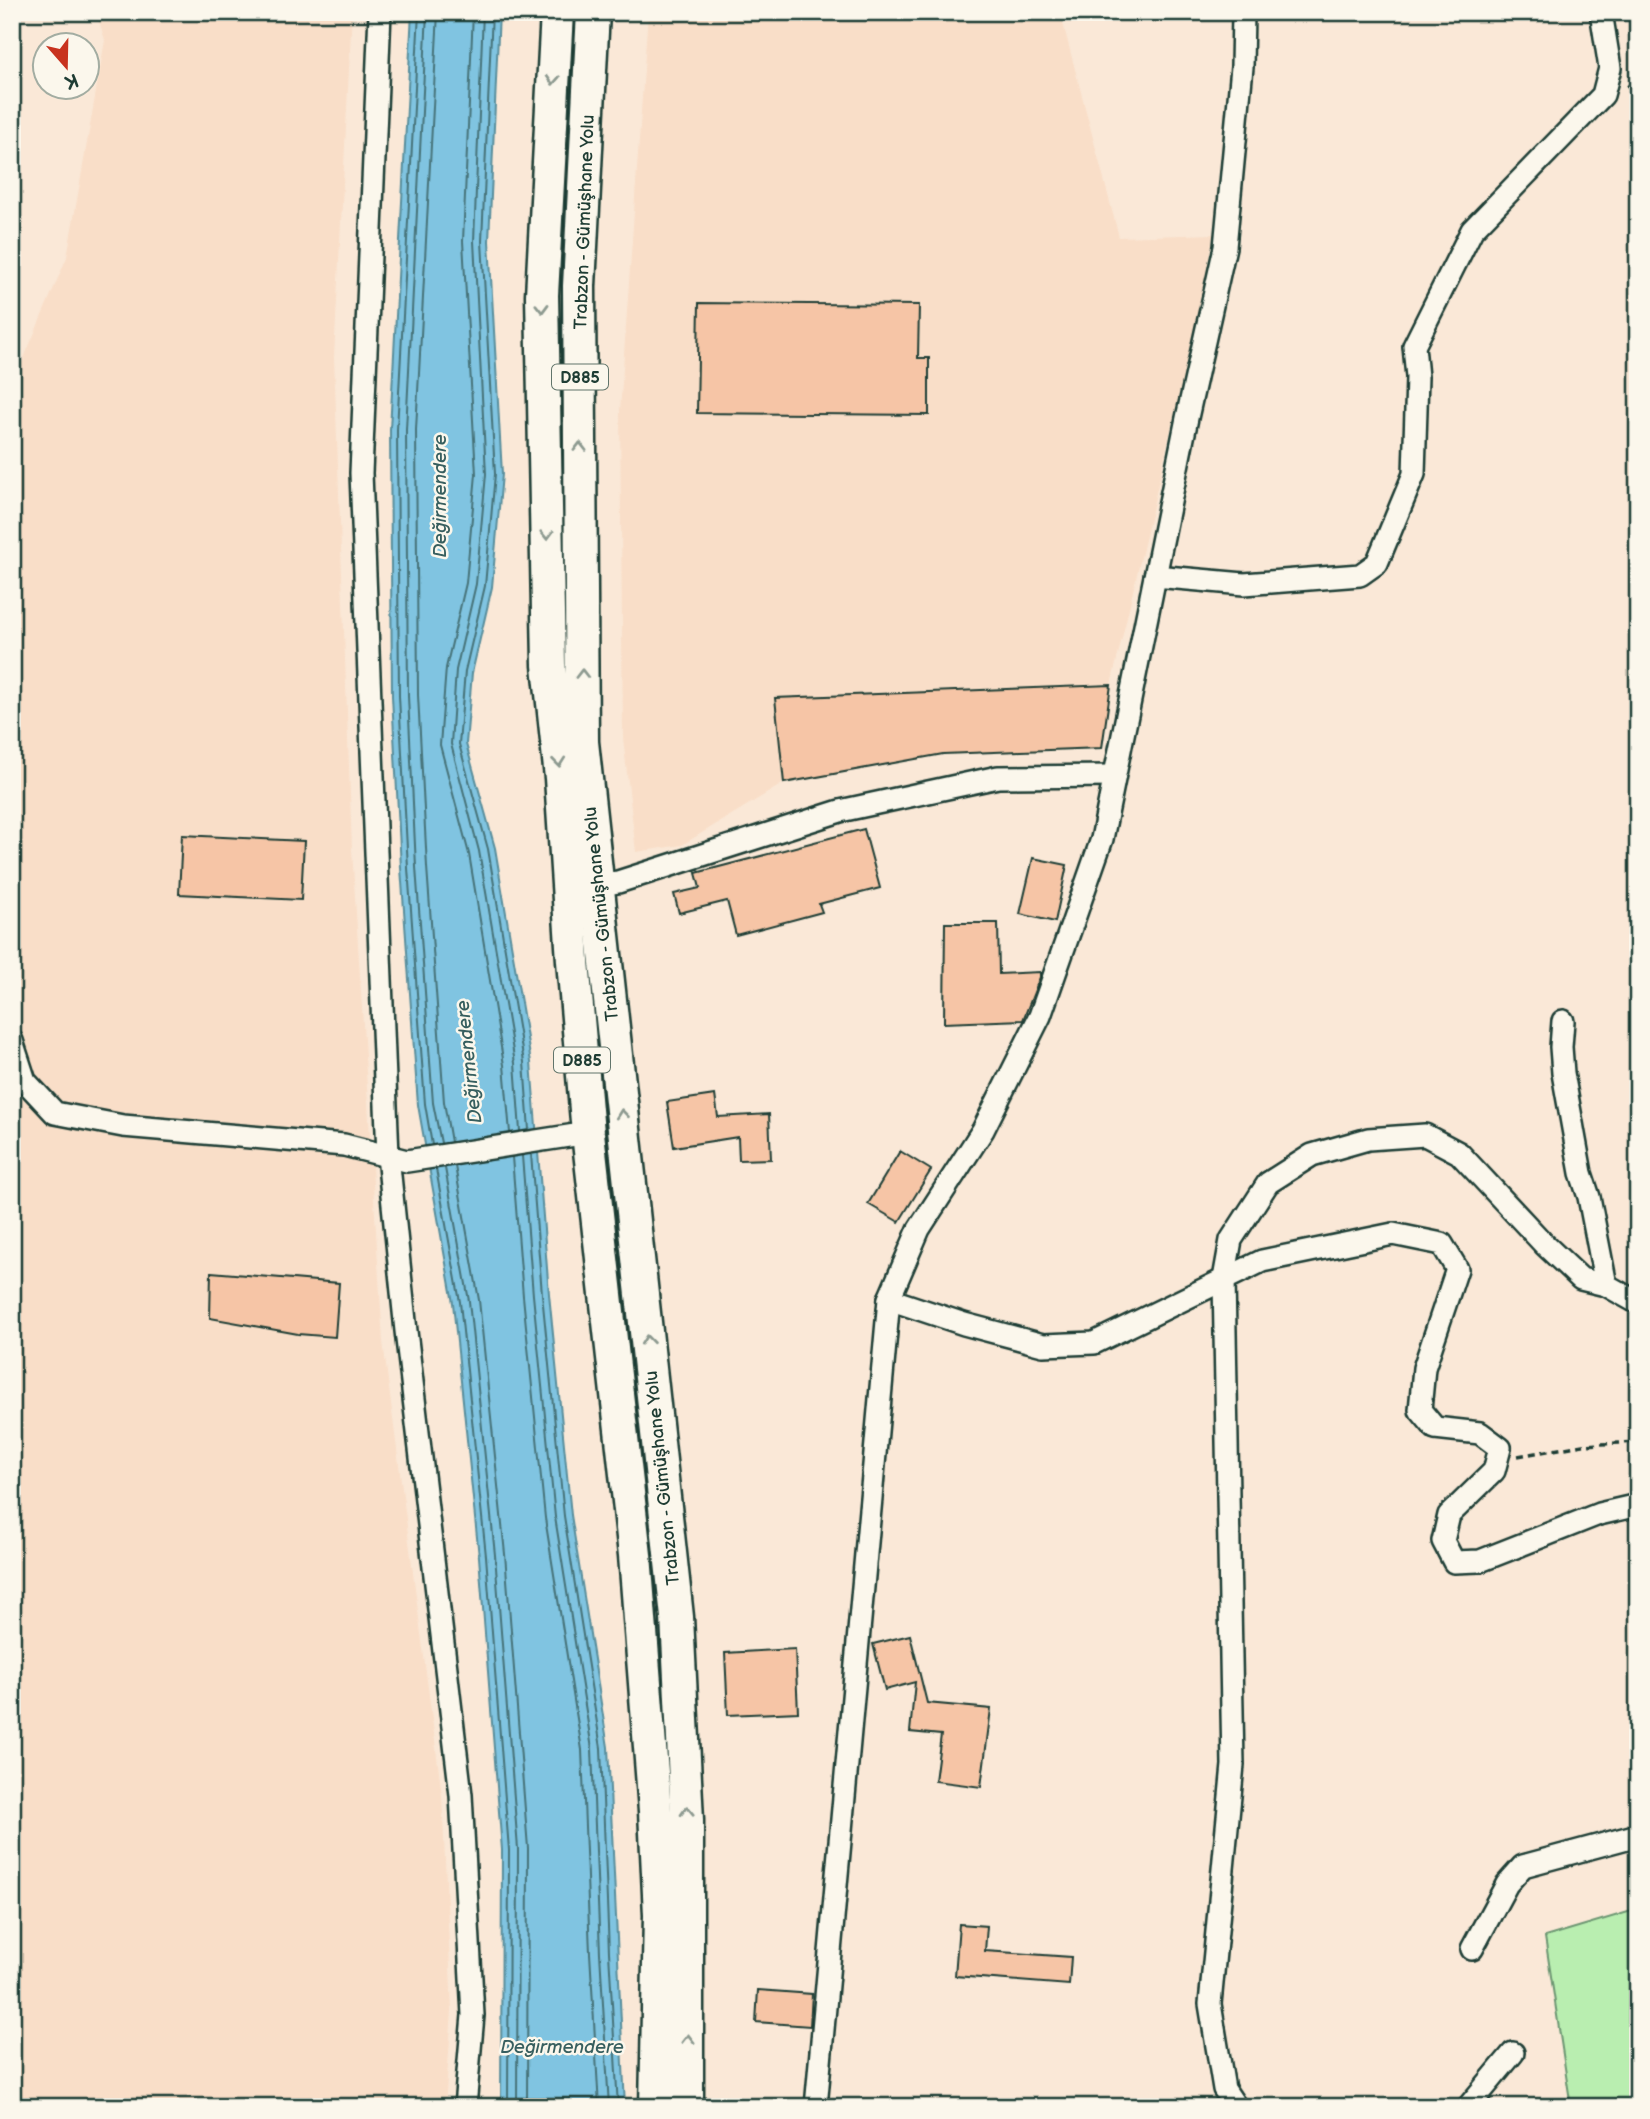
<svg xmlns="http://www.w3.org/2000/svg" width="1650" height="2119" viewBox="0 0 1650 2119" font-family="'Balsamiq Sans',sans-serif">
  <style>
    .built { fill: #f9dec8 }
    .green { fill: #b9eeb0; stroke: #6c9672; stroke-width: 2 }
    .water { fill: #80c4e1; stroke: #598e9c; stroke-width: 2 }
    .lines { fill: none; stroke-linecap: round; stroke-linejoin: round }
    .shore { stroke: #467379; stroke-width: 2 }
    .building { fill: #f6c5a6; stroke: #1f3d34; stroke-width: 2 }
    .minor-casing { stroke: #1f3d34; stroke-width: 26 }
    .highway-casing { stroke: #1f3d34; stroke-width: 37 }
    .path { stroke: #1f3d34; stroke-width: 3.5; stroke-dasharray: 7 5; stroke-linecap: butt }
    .minor { stroke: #fbf7ec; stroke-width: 21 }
    .highway { stroke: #fbf7ec; stroke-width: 32 }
    .oneway { stroke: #8d9a90 }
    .labels { text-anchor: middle; stroke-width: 5; stroke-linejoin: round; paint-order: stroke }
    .shield { fill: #fbf7ec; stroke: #61756b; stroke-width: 2 }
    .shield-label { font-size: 16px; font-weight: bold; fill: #1f3d34 }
    .street-label { font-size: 18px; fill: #1f3d34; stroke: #fbf7ec }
    .water-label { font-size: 19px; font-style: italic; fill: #375f5f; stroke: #fbf7ec }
  </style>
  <rect width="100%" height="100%" fill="#fae8d7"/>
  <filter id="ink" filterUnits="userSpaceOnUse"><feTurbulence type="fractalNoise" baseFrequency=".0143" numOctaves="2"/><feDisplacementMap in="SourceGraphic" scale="14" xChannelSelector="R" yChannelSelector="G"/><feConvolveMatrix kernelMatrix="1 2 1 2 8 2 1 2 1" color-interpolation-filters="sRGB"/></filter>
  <g filter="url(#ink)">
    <!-- built -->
    <g class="built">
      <polygon points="96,12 352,12 334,357 352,849 383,1342 442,1795 452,2011 445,2107 12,2107 12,386 67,257 105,40"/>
      <polygon points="648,12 1060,12 1119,237 1214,234 1191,344 1111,685 1102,748 943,754 784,783 682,845 636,852 623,738 620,411"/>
    </g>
    <!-- green -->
    <polygon class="green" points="1638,1909 1638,2107 1571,2107 1545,1937"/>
    <!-- water -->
    <polygon class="water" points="412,12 499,12 489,241 502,474 492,587 472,673 466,744 495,848 531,1062 549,1294 571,1515 608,1747 625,2107 501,2107 502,1850 479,1557 453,1303 418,1105 401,868 392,696 390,430"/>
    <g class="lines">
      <!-- shore -->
      <g class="shore">
        <polyline points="419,12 397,430 399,696 408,868 425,1104 432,1145"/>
        <polyline points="427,12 406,430 408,696 416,867 433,1103 441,1143"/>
        <polyline points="438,12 416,430 418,695 427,867 444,1102 451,1142"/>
        <polyline points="473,12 463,241 476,474 466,583 446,668 440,745 469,854 504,1065 510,1133"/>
        <polyline points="483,12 474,241 486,474 476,584 456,670 451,744 479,851 515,1063 520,1131"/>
        <polyline points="492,12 482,241 495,474 485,586 465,671 459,744 488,849 524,1062 529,1130"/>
        <polyline points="531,1154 542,1294 564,1516 601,1748 609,1952 618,2107"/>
        <polyline points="522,1156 533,1295 555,1517 592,1749 600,1953 609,2107"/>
        <polyline points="512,1157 523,1296 545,1518 582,1750 590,1953 599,2107"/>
        <polyline points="455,1166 479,1300 505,1554 528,1848 527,2107"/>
        <polyline points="445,1168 469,1301 495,1555 518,1849 517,2107"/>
        <polyline points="436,1169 460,1302 486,1556 509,1850 508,2107"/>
      </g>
    </g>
    <!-- building -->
    <g class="building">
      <polygon points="699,303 919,305 918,358 929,358 929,415 697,413"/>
      <polygon points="1111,685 1102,748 943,754 784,783 775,698"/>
      <polygon points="864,829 880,888 819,904 822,912 736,935 727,901 679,913 674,894 700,888 696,873"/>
      <polygon points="182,835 304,841 301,900 179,894"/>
      <polygon points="1033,858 1067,865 1055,922 1020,914"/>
      <polygon points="945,923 998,923 999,974 1040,972 1040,977 1023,1020 944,1023"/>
      <polygon points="715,1095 718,1117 769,1114 771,1159 739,1160 738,1137 674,1147 667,1102"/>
      <polygon points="900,1151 931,1170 899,1222 868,1204"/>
      <polygon points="211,1272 339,1283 335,1337 298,1334 210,1318"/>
      <polygon points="910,1635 927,1703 991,1709 981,1787 935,1781 941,1735 910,1732 915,1682 885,1690 873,1644"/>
      <polygon points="795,1649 798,1712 728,1715 725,1653"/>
      <polygon points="959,1924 987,1926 985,1951 1071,1957 1069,1985 955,1976"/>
      <polygon points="758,1990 812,1994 810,2026 756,2022"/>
    </g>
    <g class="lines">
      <!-- minor casing -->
      <g class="minor-casing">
        <g id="minor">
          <polyline points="380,12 361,473 388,1156 406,1331 461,1795 473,2015 465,2107"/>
          <polyline points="1155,576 1244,584 1360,575 1377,563 1414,474 1417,377 1414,346 1472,230 1603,95 1610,68 1601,12"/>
          <polyline points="598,885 618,882 840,811 998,777 1114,776"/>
          <polyline points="1563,1021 1561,1047 1563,1073 1581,1173 1589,1197 1606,1285"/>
          <polyline points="12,1041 25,1081 55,1113 123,1126 344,1145 407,1161 588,1133"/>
          <polyline points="889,1299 964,1324 1043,1345 1094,1343 1262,1261 1393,1234 1442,1244 1457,1269 1424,1368 1420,1410 1435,1428 1480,1433 1500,1448 1494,1471 1449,1515 1443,1541 1454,1562 1480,1561 1599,1514 1638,1505"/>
          <polyline points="1472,1949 1507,1884 1523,1866 1638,1835"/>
          <polyline points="816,2107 889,1299 919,1229 983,1130 1040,1016 1102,839 1187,418 1225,247 1242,67 1243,12"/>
          <polyline points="1236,2107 1224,2089 1210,2004 1233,1765 1224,1279 1231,1240 1268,1183 1312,1155 1368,1139 1425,1135 1459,1153 1544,1244 1581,1279 1606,1285 1638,1303"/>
          <polyline points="1468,2107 1513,2053"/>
        </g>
      </g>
      <!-- highway casing -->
      <g class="highway-casing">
        <g id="highway">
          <polyline points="557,12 542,295 549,665 561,778 573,961 588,1133 635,1555 655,1811 660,1915 656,2107"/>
          <polyline points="593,12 579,286 582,742 677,1617 687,1820 687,2107"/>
        </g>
      </g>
      <!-- path -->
      <g class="path">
        <polyline points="1627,85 1638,95"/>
        <polyline points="1518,1456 1583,1445 1638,1442"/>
      </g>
      <!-- minor -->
      <use href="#minor" class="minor"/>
      <!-- highway -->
      <use href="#highway" class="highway"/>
    </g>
    <!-- one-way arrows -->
    <defs><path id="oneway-chevron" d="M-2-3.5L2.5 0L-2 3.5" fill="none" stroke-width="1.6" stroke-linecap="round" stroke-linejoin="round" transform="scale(1.75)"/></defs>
    <g class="oneway">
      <use href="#oneway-chevron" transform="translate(553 80) rotate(93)"/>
      <use href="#oneway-chevron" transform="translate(542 308) rotate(89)"/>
      <use href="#oneway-chevron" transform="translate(580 447) rotate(-90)"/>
      <use href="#oneway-chevron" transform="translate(547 535) rotate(89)"/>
      <use href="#oneway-chevron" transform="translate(582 674) rotate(-90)"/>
      <use href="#oneway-chevron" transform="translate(559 762) rotate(84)"/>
      <use href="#oneway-chevron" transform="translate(622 1114) rotate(-96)"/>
      <use href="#oneway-chevron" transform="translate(647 1340) rotate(-96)"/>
      <use href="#oneway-chevron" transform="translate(687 1811) rotate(-92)"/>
      <use href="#oneway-chevron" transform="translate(688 2039) rotate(-90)"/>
    </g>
  </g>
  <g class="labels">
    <!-- shield labels -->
    <g class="shield">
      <rect x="552" y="364.5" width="56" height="25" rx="5"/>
      <rect x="554" y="1047.5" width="56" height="25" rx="5"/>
    </g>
    <g class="shield-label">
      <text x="580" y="383">D885</text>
      <text x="582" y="1066">D885</text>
    </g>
    <!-- street labels -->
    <g class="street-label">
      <text transform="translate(584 222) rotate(-88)" y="6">Trabzon - Gümüşhane Yolu</text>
      <text transform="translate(601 914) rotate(-96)" y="6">Trabzon - Gümüşhane Yolu</text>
      <text transform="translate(662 1478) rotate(-96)" y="6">Trabzon - Gümüşhane Yolu</text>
    </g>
    <!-- water labels -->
    <g class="water-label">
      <text transform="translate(439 496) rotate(-90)" y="7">Değirmendere</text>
      <text transform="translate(468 1062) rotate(-96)" y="7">Değirmendere</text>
      <text x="562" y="2053">Değirmendere</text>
    </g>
  </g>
  <!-- margin -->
  <rect width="1650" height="2119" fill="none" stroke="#fbf7ec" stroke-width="42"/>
  <rect x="21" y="21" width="1608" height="2077" fill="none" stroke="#1f3d34" stroke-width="2.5" filter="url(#ink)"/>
  <!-- north arrow -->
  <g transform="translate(66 66) rotate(160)"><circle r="33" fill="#fbf7ec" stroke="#a3ada2" stroke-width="2"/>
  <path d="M0-5L12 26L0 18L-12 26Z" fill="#c8321e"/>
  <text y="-10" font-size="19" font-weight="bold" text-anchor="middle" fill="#1f3d34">K</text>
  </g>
</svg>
